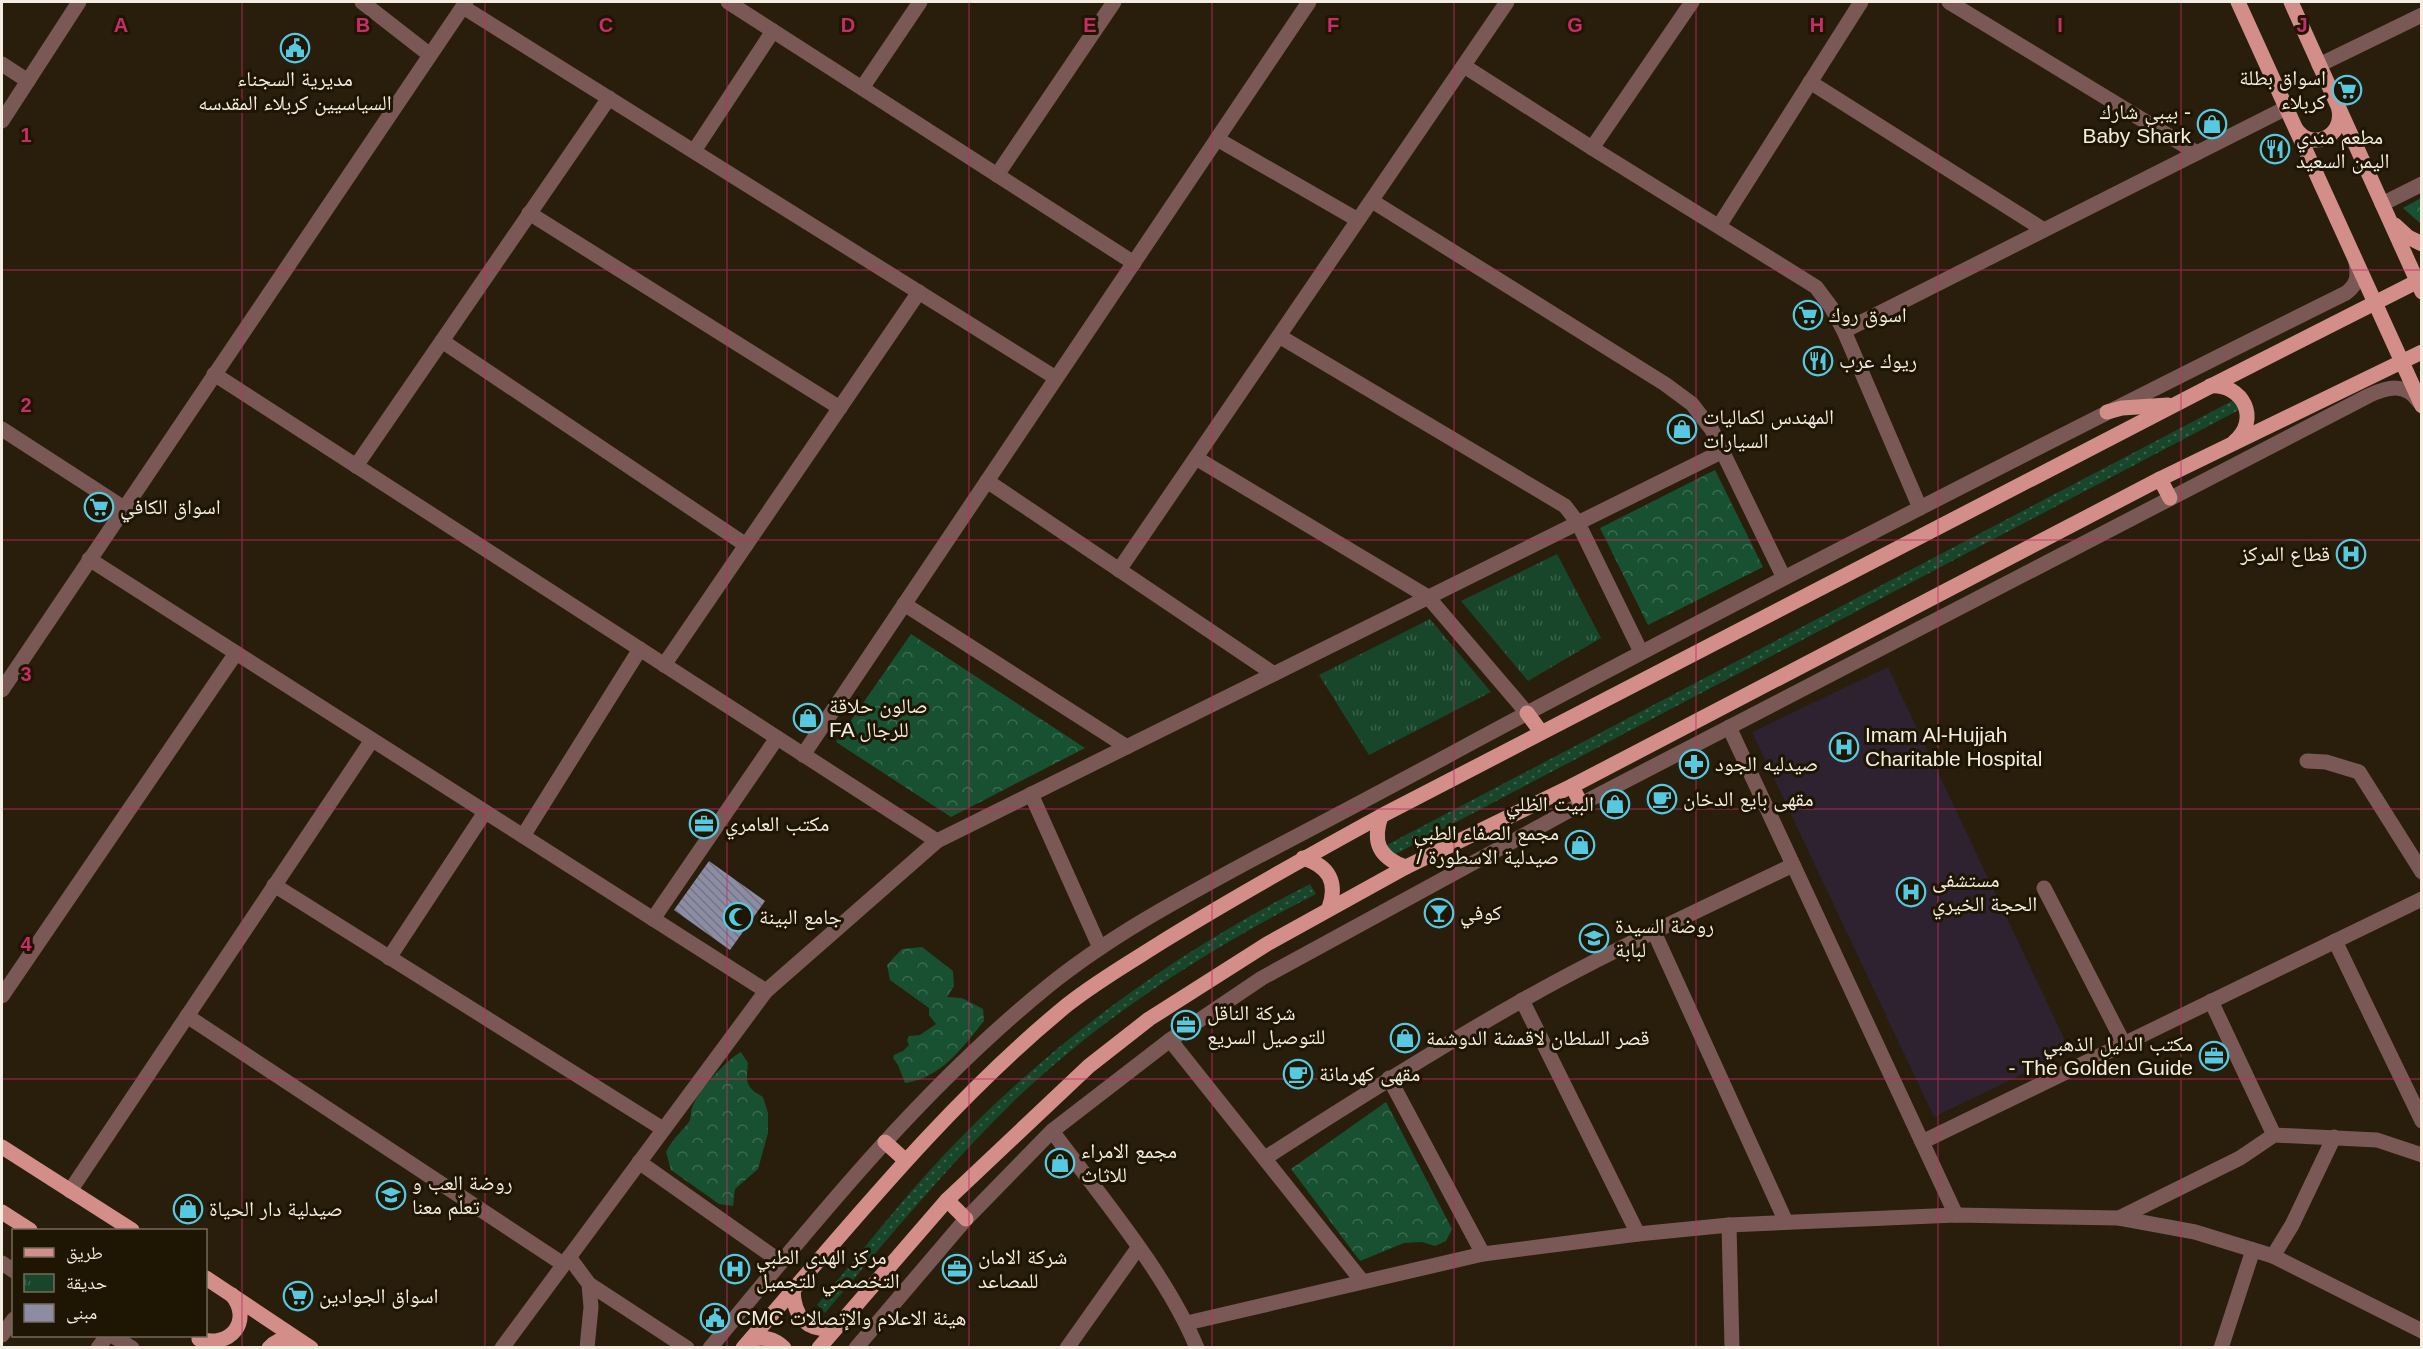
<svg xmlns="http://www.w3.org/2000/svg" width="2423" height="1349" viewBox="0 0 2423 1349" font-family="Arial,'Noto Naskh Arabic',sans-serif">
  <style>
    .medical { fill: #2e2230 }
    .grass { fill: url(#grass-dots) }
    .forest { fill: url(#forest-crowns) }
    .park { fill: url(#park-tufts) }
    .building { fill: url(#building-back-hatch) }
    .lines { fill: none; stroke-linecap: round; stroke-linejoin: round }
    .minor { stroke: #7a5855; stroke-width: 15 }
    .major { stroke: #d48e8a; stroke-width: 15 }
    .grid { fill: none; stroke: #c72d68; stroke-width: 1.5; stroke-opacity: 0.55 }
    .labels { text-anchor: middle; stroke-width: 6; stroke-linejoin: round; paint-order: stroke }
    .poi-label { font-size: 21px; fill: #f4ede1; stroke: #1f1503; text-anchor: start }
    .grid-label { font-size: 20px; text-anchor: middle; font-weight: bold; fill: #c72d68; stroke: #1f1503; stroke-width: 6; stroke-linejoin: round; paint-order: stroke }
  </style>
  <defs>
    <pattern id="grass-dots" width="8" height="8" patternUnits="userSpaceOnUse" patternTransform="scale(1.5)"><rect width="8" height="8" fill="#18462b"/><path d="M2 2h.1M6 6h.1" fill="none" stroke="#3a6149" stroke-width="1.8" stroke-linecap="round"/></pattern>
    <pattern id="forest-crowns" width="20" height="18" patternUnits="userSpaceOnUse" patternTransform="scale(1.5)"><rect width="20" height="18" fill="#185131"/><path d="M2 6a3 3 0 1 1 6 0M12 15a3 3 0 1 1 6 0" fill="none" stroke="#3a6a4f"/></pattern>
    <pattern id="park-tufts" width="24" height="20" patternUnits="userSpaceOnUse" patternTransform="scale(1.5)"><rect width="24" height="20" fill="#18462b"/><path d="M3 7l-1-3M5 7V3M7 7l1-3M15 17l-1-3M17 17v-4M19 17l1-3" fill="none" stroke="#3a6149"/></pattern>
    <pattern id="building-back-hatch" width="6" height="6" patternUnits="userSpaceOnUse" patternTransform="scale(1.5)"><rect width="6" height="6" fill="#8c8da5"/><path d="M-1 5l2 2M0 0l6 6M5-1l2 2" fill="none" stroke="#757483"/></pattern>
  </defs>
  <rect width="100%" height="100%" fill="#281e0b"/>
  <!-- medical -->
  <polygon class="medical" points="1888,667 2070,1051 1934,1117 1752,732"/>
  <!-- grass -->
  <g class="grass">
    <polygon points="2234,400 2240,409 2237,411 1386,859 1381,848"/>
    <path d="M1310,884L1316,894C1208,949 1104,1015 1016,1099C947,1166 887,1240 825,1313L817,1305C859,1255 899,1203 943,1156C1048,1044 1174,953 1310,884Z"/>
  </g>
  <!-- forest -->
  <g class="forest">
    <polygon points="2421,198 2421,224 2403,208"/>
    <polygon points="1715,470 1763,567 1648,625 1600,528"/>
    <polygon points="911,634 1085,748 951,817 836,742"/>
    <path d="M922,947L953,971L954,986L947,997L962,998L983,1009L984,1021C962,1048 941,1078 905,1083L898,1065L893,1058L894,1055L903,1051L909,1045L907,1040L909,1036L920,1035L936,1024L929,1015V1008L890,980L887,965L902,949Z"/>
    <path d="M741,1052L748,1063C746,1083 745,1087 763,1097L768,1113V1133L758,1169L735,1189L733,1206L719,1204L671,1170L666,1152C672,1140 681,1132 689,1122C692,1117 690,1113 692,1108C697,1092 726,1060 741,1052Z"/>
    <polygon points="1386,1102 1452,1229 1446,1241 1435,1246 1422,1242 1404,1243 1360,1261 1291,1169"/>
  </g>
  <!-- park -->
  <g class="park">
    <polygon points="1557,554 1601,638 1528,681 1461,601"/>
    <polygon points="1430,619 1491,692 1369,755 1319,675"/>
  </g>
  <!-- building -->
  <polygon class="building" points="709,861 765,901 730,950 674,910"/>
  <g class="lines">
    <!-- minor -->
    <g class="minor">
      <polyline points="362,2 430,55"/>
      <polyline points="728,2 1134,263"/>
      <polyline points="1949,2 2197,153"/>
      <polyline points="463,7 1056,378"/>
      <polyline points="2,64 28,81"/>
      <polyline points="2319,65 2422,15"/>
      <polyline points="1464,66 1592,148 1816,287 1831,307 1844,331 1920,508"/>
      <polyline points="1810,82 2044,230"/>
      <polyline points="862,88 920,2"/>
      <polyline points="2,121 79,2"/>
      <polyline points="1217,139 1358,220"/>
      <polyline points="1592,148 1692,2"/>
      <polyline points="694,151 773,31"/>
      <polyline points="997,175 1114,2"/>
      <polyline points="1372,201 1665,384 1692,404 1712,430 1784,578"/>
      <polyline points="2382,204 2422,184"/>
      <polyline points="529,213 840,408"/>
      <polyline points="1719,226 1861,2"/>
      <polyline points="1844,331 2286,108"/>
      <polyline points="1279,336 1565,506 1578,523 1641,652"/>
      <polyline points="442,341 746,545"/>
      <polyline points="214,374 937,841"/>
      <polyline points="2,429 124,508"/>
      <polyline points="1196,458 1428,597 1527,713"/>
      <polyline points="356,466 609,98"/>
      <polyline points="987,481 1274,674"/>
      <polyline points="89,559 766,991"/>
      <polyline points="1119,570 1507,2"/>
      <polyline points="904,604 1127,747"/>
      <polyline points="664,665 919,292"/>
      <polyline points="2,690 466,2"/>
      <polyline points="1729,727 1956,1215"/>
      <polyline points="803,755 1309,2"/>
      <polyline points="2307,761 2326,762 2359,772 2422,872"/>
      <polyline points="1031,794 1100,948"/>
      <polyline points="523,836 640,649"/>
      <polyline points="274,885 663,1129"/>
      <polyline points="2044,888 2124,1044"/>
      <polyline points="653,919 777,738"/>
      <polyline points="1654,932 1786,1222"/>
      <polyline points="2335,941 2422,1121"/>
      <polyline points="389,958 485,812"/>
      <polyline points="2,996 236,653"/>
      <polyline points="1522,1000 1638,1234"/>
      <polyline points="2211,1001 2274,1135"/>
      <polyline points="187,1016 563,1264"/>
      <polyline points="1170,1040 1362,1281"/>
      <polyline points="1389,1078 1483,1254"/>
      <path d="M1052,1131C1101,1197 1166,1273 1197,1348"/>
      <polyline points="1922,1142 2422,899"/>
      <path d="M1265,1158C1349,1104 1434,1050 1521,1001C1609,951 1702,909 1793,865"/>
      <polyline points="639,1162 781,1262"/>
      <polyline points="70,1191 372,740"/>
      <polyline points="2119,1218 2240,1158 2274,1135 2377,1140 2422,1155"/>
      <polyline points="1729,1225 1732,1348"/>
      <polyline points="2273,1256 2292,1225 2334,1137"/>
      <polyline points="569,1257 589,1284 591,1307 587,1348"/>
      <polyline points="2,1263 14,1271"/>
      <polyline points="589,1284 687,1348"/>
      <polyline points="1187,1323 1483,1254 1638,1234 1729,1225 1956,1215 2119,1218 2195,1232 2273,1256 2422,1331"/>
      <polyline points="2,1335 14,1319"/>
      <polyline points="113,1336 132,1348"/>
      <polyline points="98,1348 107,1336"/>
      <polyline points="502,1348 766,991 937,841 1723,451"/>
      <path d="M710,1348C815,1221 919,1091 1047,987C1111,935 1185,896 1257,857C1330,819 1403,780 1475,741C1763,587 2054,438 2346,293C2358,284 2358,276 2356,262"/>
      <path d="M856,1348L966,1219L1052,1131L1170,1040L1262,978L1581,804L2368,396C2387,387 2406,382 2419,402"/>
      <polyline points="1067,1348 1138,1248"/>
      <polyline points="2221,1348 2253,1250"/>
    </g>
    <!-- major -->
    <g class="major">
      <polyline points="2238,2 2422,406"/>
      <polyline points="2291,2 2422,292"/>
      <path d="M2296,129C2312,152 2344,136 2339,110"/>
      <polyline points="2395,225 2408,237 2422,244"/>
      <path d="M2210,386C2243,383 2261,420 2234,442"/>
      <polyline points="2107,412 2122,408 2168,405"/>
      <polyline points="2160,479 2170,498"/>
      <polyline points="1527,713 1541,732"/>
      <polyline points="1572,786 1581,804"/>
      <path d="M1381,816C1372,842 1379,858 1406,867"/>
      <path d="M1303,858C1329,866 1338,882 1329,908"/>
      <polyline points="885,1142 905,1160"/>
      <polyline points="2,1147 132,1230"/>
      <polyline points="947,1200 966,1219"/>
      <polyline points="2,1212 30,1230"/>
      <polyline points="206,1278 311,1348"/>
      <path d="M793,1290C794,1318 807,1331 835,1329"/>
      <path d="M199,1339C230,1349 253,1321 232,1295"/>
      <path d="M751,1339C764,1337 774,1338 784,1348"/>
      <path d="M269,1348C277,1339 286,1337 298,1340"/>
      <path d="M743,1348C847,1229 945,1105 1067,1005C1097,981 1132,961 1165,940C1236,896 1308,856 1381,816L2209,387L2422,279"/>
      <polyline points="819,1348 947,1200 1089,1066 1149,1019 1267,944 1406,867 1572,786 2160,479 2422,352"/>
    </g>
  </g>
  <!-- grid -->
  <path class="grid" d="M242,2V1348M485,2V1348M727,2V1348M969,2V1348M1212,2V1348M1454,2V1348M1696,2V1348M1938,2V1348M2181,2V1348M2,270H2422M2,540H2422M2,809H2422M2,1079H2422"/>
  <!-- icons -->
  <defs>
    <g id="civic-ring" transform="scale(1.5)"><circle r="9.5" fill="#1f1503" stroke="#56c9e1" stroke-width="1.5"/><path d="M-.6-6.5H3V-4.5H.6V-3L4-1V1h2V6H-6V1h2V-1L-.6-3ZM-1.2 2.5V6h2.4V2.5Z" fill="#56c9e1"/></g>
    <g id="supermarket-ring" transform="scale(1.5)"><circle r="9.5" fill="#1f1503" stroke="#56c9e1" stroke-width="1.5"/><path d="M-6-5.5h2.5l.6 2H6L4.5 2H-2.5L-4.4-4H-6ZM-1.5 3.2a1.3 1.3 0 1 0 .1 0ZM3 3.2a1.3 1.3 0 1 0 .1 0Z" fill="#56c9e1"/></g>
    <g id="shop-ring" transform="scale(1.5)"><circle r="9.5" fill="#1f1503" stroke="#56c9e1" stroke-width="1.5"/><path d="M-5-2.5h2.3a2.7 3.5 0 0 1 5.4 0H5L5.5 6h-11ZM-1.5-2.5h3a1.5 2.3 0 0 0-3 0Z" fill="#56c9e1"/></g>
    <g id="restaurant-ring" transform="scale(1.5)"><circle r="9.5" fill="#1f1503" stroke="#56c9e1" stroke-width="1.5"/><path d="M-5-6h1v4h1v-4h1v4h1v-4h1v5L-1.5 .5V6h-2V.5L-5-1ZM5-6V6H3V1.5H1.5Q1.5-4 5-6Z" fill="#56c9e1"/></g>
    <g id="hospital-ring" transform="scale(1.5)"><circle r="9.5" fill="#1f1503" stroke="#56c9e1" stroke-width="1.5"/><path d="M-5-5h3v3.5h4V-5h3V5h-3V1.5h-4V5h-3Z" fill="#56c9e1"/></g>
    <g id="pharmacy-ring" transform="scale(1.5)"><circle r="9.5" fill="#1f1503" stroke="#56c9e1" stroke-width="1.5"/><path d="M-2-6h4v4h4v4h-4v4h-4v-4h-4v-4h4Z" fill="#56c9e1"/></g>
    <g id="cafe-ring" transform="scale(1.5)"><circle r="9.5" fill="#1f1503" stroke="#56c9e1" stroke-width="1.5"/><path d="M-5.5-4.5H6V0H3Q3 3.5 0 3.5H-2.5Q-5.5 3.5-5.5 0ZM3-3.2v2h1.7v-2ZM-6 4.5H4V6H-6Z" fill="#56c9e1"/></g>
    <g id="office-ring" transform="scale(1.5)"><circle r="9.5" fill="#1f1503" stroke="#56c9e1" stroke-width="1.5"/><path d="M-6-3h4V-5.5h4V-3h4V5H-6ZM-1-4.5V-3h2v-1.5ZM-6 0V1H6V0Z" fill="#56c9e1"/></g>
    <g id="bar-ring" transform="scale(1.5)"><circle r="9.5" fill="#1f1503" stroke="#56c9e1" stroke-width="1.5"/><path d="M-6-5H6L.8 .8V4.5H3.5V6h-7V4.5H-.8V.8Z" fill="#56c9e1"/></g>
    <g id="mosque-ring" transform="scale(1.5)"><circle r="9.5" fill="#1f1503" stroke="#56c9e1" stroke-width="1.5"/><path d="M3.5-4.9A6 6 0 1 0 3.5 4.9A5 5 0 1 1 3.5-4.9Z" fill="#56c9e1"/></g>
    <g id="school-ring" transform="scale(1.5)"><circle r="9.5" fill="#1f1503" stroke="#56c9e1" stroke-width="1.5"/><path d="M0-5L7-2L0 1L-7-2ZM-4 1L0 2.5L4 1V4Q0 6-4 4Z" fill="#56c9e1"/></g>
  </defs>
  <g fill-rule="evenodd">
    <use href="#civic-ring" x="295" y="48"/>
    <use href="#supermarket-ring" x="2347" y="90"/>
    <use href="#shop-ring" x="2212" y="124"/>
    <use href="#restaurant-ring" x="2275" y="149"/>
    <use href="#supermarket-ring" x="1808" y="315"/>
    <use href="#restaurant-ring" x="1818" y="361"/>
    <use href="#shop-ring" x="1682" y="429"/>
    <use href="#supermarket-ring" x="99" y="507"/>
    <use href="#hospital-ring" x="2351" y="554"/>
    <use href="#shop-ring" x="808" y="718"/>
    <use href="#hospital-ring" x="1844" y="747"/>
    <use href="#pharmacy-ring" x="1694" y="764"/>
    <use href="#cafe-ring" x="1662" y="799"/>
    <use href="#shop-ring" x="1615" y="804"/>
    <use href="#office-ring" x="704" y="824"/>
    <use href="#shop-ring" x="1580" y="845"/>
    <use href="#hospital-ring" x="1911" y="892"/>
    <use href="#bar-ring" x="1439" y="913"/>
    <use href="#mosque-ring" x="738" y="917"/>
    <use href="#school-ring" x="1594" y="938"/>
    <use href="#office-ring" x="1186" y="1025"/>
    <use href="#shop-ring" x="1405" y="1038"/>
    <use href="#office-ring" x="2214" y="1056"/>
    <use href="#cafe-ring" x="1298" y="1074"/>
    <use href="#shop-ring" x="1060" y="1163"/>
    <use href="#school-ring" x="391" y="1195"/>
    <use href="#shop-ring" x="188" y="1209"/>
    <use href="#hospital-ring" x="735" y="1269"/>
    <use href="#office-ring" x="957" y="1269"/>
    <use href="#supermarket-ring" x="298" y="1296"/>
    <use href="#civic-ring" x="715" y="1318"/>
  </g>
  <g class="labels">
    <!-- poi labels -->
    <g class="poi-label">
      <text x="2326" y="85" text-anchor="end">اسواق بطلة<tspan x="2326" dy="24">كربلاء</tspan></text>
      <text x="295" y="86" text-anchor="middle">مديرية السجناء<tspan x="295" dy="24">السياسيين كربلاء المقدسه</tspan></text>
      <text x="2191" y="119" text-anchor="end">بيبي شارك -<tspan x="2191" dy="24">Baby Shark</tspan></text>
      <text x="2296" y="144">مطعم مندي<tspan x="2296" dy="24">اليمن السعيد</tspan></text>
      <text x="1829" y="322">اسوق روك</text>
      <text x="1839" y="368">ريوك عرب</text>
      <text x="1703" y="424">المهندس لكماليات<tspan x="1703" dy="24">السيارات</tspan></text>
      <text x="120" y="514">اسواق الكافي</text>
      <text x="2330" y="561" text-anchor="end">قطاع المركز</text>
      <text x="829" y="713">صالون حلاقة<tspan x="829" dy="24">FA للرجال</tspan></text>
      <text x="1865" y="742">Imam Al-Hujjah<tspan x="1865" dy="24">Charitable Hospital</tspan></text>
      <text x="1715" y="771">صيدليه الجود</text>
      <text x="1683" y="806">مقهى بايع الدخان</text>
      <text x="1594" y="811" text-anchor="end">البيت الظلي</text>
      <text x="725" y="831">مكتب العامري</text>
      <text x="1559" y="840" text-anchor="end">مجمع الصفاء الطبي<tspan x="1559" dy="24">/ صيدلية الاسطورة</tspan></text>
      <text x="1932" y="887">مستشفى<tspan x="1932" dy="24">الحجة الخيري</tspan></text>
      <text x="1460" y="920">كوفي</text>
      <text x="759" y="924">جامع البينة</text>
      <text x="1615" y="933">روضة السيدة<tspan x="1615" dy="24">لبابة</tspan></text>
      <text x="1207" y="1020">شركة الناقل<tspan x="1207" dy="24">للتوصيل السريع</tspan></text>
      <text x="1426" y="1045">قصر السلطان لاقمشة الدوشمة</text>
      <text x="2193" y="1051" text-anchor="end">مكتب الدليل الذهبي<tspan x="2193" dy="24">- The Golden Guide</tspan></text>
      <text x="1319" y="1081">مقهى كهرمانة</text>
      <text x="1081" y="1158">مجمع الامراء<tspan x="1081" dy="24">للاثاث</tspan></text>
      <text x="412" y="1190">روضة إلعب و<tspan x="412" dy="24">تعلّم معنا</tspan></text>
      <text x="209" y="1216">صيدلية دار الحياة</text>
      <text x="756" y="1264">مركز الهدى الطبي<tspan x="756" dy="24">التخصصي للتجميل</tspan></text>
      <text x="978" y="1264">شركة الامان<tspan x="978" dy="24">للمصاعد</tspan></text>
      <text x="319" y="1303">اسواق الجوادين</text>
      <text x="736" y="1325">CMC هيئة الاعلام والإتصالات</text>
    </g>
  </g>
  <g class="grid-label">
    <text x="121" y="32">A</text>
    <text x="363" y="32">B</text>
    <text x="606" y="32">C</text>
    <text x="848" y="32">D</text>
    <text x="1090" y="32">E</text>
    <text x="1333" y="32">F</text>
    <text x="1575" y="32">G</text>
    <text x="1817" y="32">H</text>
    <text x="2060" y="32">I</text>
    <text x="2302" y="32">J</text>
    <text x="26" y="142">1</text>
    <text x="26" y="412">2</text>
    <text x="26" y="681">3</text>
    <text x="26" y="951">4</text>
  </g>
  <!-- border -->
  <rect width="2423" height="1349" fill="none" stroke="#f4ede1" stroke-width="6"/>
  <!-- legend -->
  <rect x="12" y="1229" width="195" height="108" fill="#1f1503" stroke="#746b5c" stroke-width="1.5"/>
  <rect x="24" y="1248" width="30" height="9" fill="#d48e8a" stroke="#746b5c" stroke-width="1.5"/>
  <text x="66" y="1259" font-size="18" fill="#f4ede1">طريق</text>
  <rect x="24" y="1274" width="30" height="18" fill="url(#park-tufts)" stroke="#746b5c" stroke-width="1.5"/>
  <text x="66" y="1289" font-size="18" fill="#f4ede1">حديقة</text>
  <rect x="24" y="1304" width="30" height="18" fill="#8c8da5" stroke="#746b5c" stroke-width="1.5"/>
  <text x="66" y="1319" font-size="18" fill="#f4ede1">مبنى</text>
</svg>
